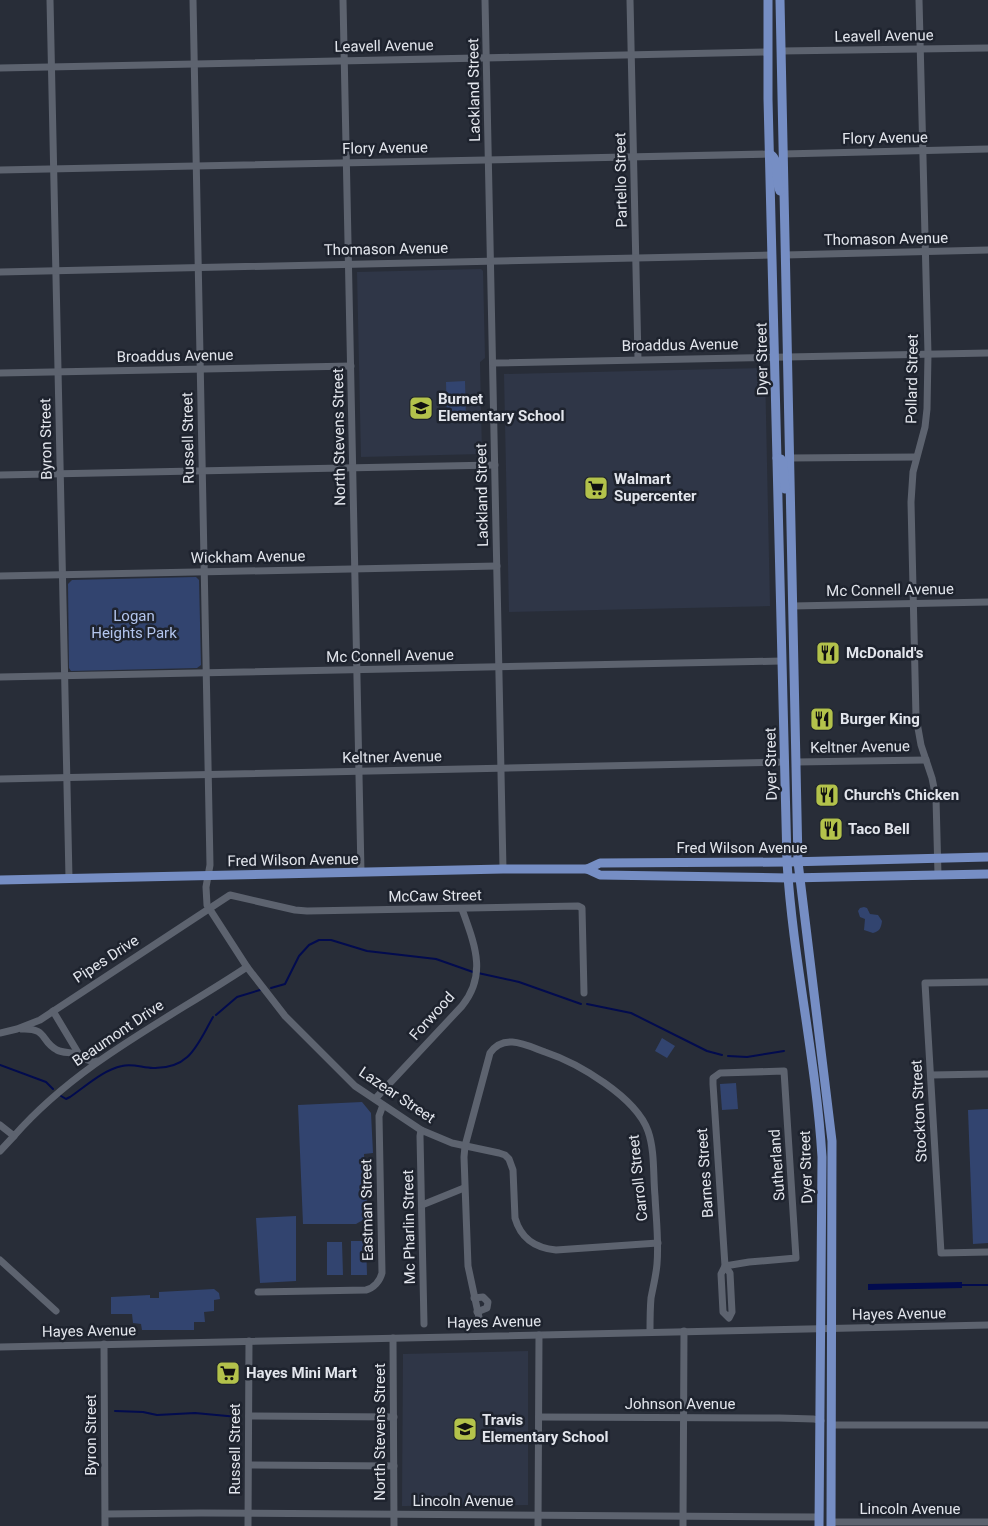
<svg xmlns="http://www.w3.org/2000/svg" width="988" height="1526" viewBox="0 0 988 1526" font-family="Roboto,sans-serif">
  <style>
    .built { fill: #2f3647 }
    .green { fill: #32446f }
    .water { fill: #020b4e }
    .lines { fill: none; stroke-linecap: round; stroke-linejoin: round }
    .stream { stroke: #020b4e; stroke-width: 2 }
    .minor { stroke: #5d636f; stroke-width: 7 }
    .major { stroke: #768ec4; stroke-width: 9 }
    .labels { text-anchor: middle; stroke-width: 5; stroke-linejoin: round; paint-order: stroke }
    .street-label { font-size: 15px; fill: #e2e5ec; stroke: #1e232e }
    .poi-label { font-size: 15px; font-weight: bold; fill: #e2e5ec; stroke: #1e232e; text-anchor: start }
    .park-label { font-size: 15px; fill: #b3c5ed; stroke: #1e232e }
  </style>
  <rect width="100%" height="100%" fill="#282d38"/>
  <!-- built -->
  <g class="built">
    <polygon points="481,269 483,271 485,358 480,362 482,454 361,457 357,272"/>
    <polygon points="765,368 770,606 509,612 504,374"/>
    <polygon points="528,1351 528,1505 402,1506 403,1354"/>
  </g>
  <!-- green -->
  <g class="green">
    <polygon points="465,381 466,421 447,421 446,382"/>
    <polygon points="196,577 199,580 201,665 197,668 71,671 69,668 68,584 72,580"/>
    <path d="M864,907L867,908L870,914L878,915L882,921C881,928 880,931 873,933L864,930L865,919L860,917L858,911L860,908Z"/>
    <polygon points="662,1038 675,1046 667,1058 655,1051"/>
    <polygon points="736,1083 738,1109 722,1110 720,1084"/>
    <polygon points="362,1102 371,1113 373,1153 364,1154 368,1217 356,1224 303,1224 298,1105"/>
    <polygon points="988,1109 988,1243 973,1244 968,1110"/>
    <polygon points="296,1216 296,1281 260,1283 256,1218"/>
    <polygon points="351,1241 366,1241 367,1275 351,1275"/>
    <polygon points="327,1242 342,1242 343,1275 327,1275"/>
    <polygon points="214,1289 219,1293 220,1299 214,1300 214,1311 204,1312 205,1322 194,1322 194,1330 142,1330 141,1324 133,1323 132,1314 111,1314 111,1297 150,1295 150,1298 159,1298 159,1292"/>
  </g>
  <!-- water -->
  <polygon class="water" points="962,1282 962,1288 868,1290 868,1284"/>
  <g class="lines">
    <!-- stream -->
    <g class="stream">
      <polyline points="478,973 519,982 581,1004"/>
      <polyline points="271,988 285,984 299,956 309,945 319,940 331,940 367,951 436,959 473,972"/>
      <polyline points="587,1004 631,1013 707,1051 722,1055"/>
      <polyline points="216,1015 237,997 260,990"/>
      <polyline points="728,1056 747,1057 784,1051"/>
      <polyline points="0,1065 46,1082 53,1089"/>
      <path d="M61,1096L66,1099L70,1097C86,1086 103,1070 122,1066C132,1063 143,1068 153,1068C190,1069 197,1045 213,1017"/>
      <polyline points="962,1285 988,1285"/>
      <polyline points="115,1411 143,1412 157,1415 195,1413 238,1417"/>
    </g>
    <!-- minor -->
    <g class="minor">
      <polyline points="50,0 69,878"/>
      <path d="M193,0L210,865L206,887L207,905L247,967L285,1016L355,1086L421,1130L452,1143L499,1153L505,1155L509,1159L513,1170L515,1218C521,1239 535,1248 556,1250L658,1243"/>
      <polyline points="343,0 361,872"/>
      <polyline points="485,0 503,869"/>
      <polyline points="630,0 638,359"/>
      <polyline points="919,0 928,354 927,409 925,427 913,472 911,502 916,717 921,745 932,778 936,798 938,875"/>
      <polyline points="781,51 988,48"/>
      <polyline points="0,68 768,52"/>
      <polyline points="783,154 988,149"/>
      <polyline points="0,170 770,154"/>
      <polyline points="785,255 988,250"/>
      <polyline points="0,272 772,255"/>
      <polyline points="493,363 988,353"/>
      <polyline points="0,373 351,366"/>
      <polyline points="790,458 916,457"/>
      <polyline points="0,475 495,465"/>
      <polyline points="0,576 497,566"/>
      <polyline points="793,606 988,602"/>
      <polyline points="0,677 781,661"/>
      <polyline points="796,762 926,760"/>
      <polyline points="0,779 784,762"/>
      <polyline points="988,982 925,983 941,1253 988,1252"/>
      <polyline points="53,1011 80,1056"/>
      <path d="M22,1029C48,1028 40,1041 57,1050C63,1053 69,1052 76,1054C85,1057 86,1062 97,1061"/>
      <polyline points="0,1033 17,1029 40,1020 230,895 295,910 307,911 578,906 582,908 584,993"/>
      <polygon points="784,1071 796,1258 749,1262 725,1266 713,1084 713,1078 720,1073"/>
      <polyline points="931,1075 988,1074"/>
      <path d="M375,1099L462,1006C488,974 474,943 462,909"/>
      <path d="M0,1125L14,1136C79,1062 167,1020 247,967"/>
      <polyline points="421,1130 420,1136 424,1324"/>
      <polyline points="0,1151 14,1136"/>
      <polyline points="422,1205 464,1188"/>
      <polyline points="0,1260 56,1311"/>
      <polygon points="725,1266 730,1273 732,1312 729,1318 723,1312 721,1274"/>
      <path d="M258,1292L366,1290C374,1288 380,1281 382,1273L379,1116L383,1105"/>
      <polyline points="474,1298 483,1297 488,1302 487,1308 477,1312"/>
      <path d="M480,1322L468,1266L464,1157L465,1146L490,1053C504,1033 526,1045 545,1052C578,1063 636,1097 648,1131C655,1151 653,1175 655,1196C656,1218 659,1241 657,1264C656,1276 653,1287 651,1298C650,1309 650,1321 650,1332"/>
      <polyline points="393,1338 394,1526"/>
      <polyline points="104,1344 105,1526"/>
      <polyline points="0,1347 988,1325"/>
      <polyline points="249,1416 394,1417"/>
      <polyline points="539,1417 779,1418 814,1419 821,1421"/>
      <polyline points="832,1425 988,1425"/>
      <polyline points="249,1465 394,1466"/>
      <polyline points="106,1514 201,1513 819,1517"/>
      <polyline points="831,1522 988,1522"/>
      <polyline points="248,1526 249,1341"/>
      <polyline points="538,1526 539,1335"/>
      <polyline points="683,1526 684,1331"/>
    </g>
    <!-- major -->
    <g class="major">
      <path d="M768,0V99L787,862C793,961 816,1058 822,1157L819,1526"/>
      <polyline points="780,0 798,862 832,1141 831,1526"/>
      <path d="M770,154C782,162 774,180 780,191"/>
      <polyline points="777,458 781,459 783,463 785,489"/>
      <polyline points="587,869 600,863 787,862 988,857"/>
      <polyline points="0,880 503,869 587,869 600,875 788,878 988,874"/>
    </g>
  </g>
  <!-- icons -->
  <defs>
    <g id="school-square" transform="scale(1.25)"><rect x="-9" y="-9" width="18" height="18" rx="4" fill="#b3c24b" stroke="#1e232e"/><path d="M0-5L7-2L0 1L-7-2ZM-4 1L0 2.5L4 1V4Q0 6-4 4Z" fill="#111"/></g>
    <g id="supermarket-square" transform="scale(1.25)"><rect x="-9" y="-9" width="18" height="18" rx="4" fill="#b3c24b" stroke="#1e232e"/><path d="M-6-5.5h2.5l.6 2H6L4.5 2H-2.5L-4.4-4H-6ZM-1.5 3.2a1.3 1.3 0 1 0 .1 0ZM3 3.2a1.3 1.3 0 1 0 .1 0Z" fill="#111"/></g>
    <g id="restaurant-square" transform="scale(1.25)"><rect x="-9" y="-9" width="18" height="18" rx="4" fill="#b3c24b" stroke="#1e232e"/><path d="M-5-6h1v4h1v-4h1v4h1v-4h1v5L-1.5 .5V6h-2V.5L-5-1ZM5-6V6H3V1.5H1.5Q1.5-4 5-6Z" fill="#111"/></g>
  </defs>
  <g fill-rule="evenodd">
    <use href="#school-square" x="421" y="408"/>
    <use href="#supermarket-square" x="596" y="488"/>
    <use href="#restaurant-square" x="828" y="653"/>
    <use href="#restaurant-square" x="822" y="719"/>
    <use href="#restaurant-square" x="827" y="795"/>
    <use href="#restaurant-square" x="831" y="829"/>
    <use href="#supermarket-square" x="228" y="1373"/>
    <use href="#school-square" x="465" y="1429"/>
  </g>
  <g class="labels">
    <!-- street labels -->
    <g class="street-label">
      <text transform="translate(884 36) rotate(-1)" y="5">Leavell Avenue</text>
      <text transform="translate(384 46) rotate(-1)" y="5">Leavell Avenue</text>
      <text transform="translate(474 90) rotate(-91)" y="5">Lackland Street</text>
      <text transform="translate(885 138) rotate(-1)" y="5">Flory Avenue</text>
      <text transform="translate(385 148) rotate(-1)" y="5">Flory Avenue</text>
      <text transform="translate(621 180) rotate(-91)" y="5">Partello Street</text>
      <text transform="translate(886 239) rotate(-1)" y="5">Thomason Avenue</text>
      <text transform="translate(386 249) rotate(-1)" y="5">Thomason Avenue</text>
      <text transform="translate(680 345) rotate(-1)" y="5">Broaddus Avenue</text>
      <text transform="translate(175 356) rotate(-1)" y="5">Broaddus Avenue</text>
      <text transform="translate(762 359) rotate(-91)" y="5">Dyer Street</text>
      <text transform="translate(912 379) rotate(-89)" y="5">Pollard Street</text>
      <text transform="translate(339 437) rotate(-91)" y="5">North Stevens Street</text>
      <text transform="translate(188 438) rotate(-91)" y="5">Russell Street</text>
      <text transform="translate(46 439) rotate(-91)" y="5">Byron Street</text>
      <text transform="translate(482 495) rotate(-91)" y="5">Lackland Street</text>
      <text transform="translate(248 557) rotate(-1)" y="5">Wickham Avenue</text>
      <text transform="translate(890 590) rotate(-1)" y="5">Mc Connell Avenue</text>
      <text transform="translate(390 656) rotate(-1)" y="5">Mc Connell Avenue</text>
      <text transform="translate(860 747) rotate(-1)" y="5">Keltner Avenue</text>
      <text transform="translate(392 757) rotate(-1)" y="5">Keltner Avenue</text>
      <text transform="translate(771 764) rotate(-91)" y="5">Dyer Street</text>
      <text x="742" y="853">Fred Wilson Avenue</text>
      <text transform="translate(293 860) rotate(-1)" y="5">Fred Wilson Avenue</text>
      <text transform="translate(435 896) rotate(-1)" y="5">McCaw Street</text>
      <text transform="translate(106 959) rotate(-33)" y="5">Pipes Drive</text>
      <text transform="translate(432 1016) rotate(-48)" y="5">Forwood</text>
      <text transform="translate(118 1033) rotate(-34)" y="5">Beaumont Drive</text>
      <text transform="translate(397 1095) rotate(34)" y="5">Lazear Street</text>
      <text transform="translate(919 1111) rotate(-93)" y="5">Stockton Street</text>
      <text transform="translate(777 1165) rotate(-94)" y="5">Sutherland</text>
      <text transform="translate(806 1167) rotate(-92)" y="5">Dyer Street</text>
      <text transform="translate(705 1173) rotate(-94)" y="5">Barnes Street</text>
      <text transform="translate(638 1178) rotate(-96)" y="5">Carroll Street</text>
      <text transform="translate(367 1210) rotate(-91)" y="5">Eastman Street</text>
      <text transform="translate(409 1227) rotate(-91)" y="5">Mc Pharlin Street</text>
      <text transform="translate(899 1314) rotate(-1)" y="5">Hayes Avenue</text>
      <text transform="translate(494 1322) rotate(-1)" y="5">Hayes Avenue</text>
      <text transform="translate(89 1331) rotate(-1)" y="5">Hayes Avenue</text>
      <text x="680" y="1409">Johnson Avenue</text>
      <text transform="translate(380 1432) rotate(-90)" y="5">North Stevens Street</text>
      <text transform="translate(91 1435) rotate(-90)" y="5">Byron Street</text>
      <text transform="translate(235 1449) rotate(-90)" y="5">Russell Street</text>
      <text x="463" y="1506">Lincoln Avenue</text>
      <text x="910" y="1514">Lincoln Avenue</text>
    </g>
    <!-- poi labels -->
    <g class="poi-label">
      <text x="438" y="404">Burnet<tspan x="438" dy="17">Elementary School</tspan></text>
      <text x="614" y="484">Walmart<tspan x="614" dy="17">Supercenter</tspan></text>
      <text x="846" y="658">McDonald's</text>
      <text x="840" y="724">Burger King</text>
      <text x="844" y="800">Church's Chicken</text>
      <text x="848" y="834">Taco Bell</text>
      <text x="246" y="1378">Hayes Mini Mart</text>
      <text x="482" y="1425">Travis<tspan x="482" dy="17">Elementary School</tspan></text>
    </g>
    <!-- park labels -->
    <g class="park-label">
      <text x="134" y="621">Logan<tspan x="134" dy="17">Heights Park</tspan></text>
    </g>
  </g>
</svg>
